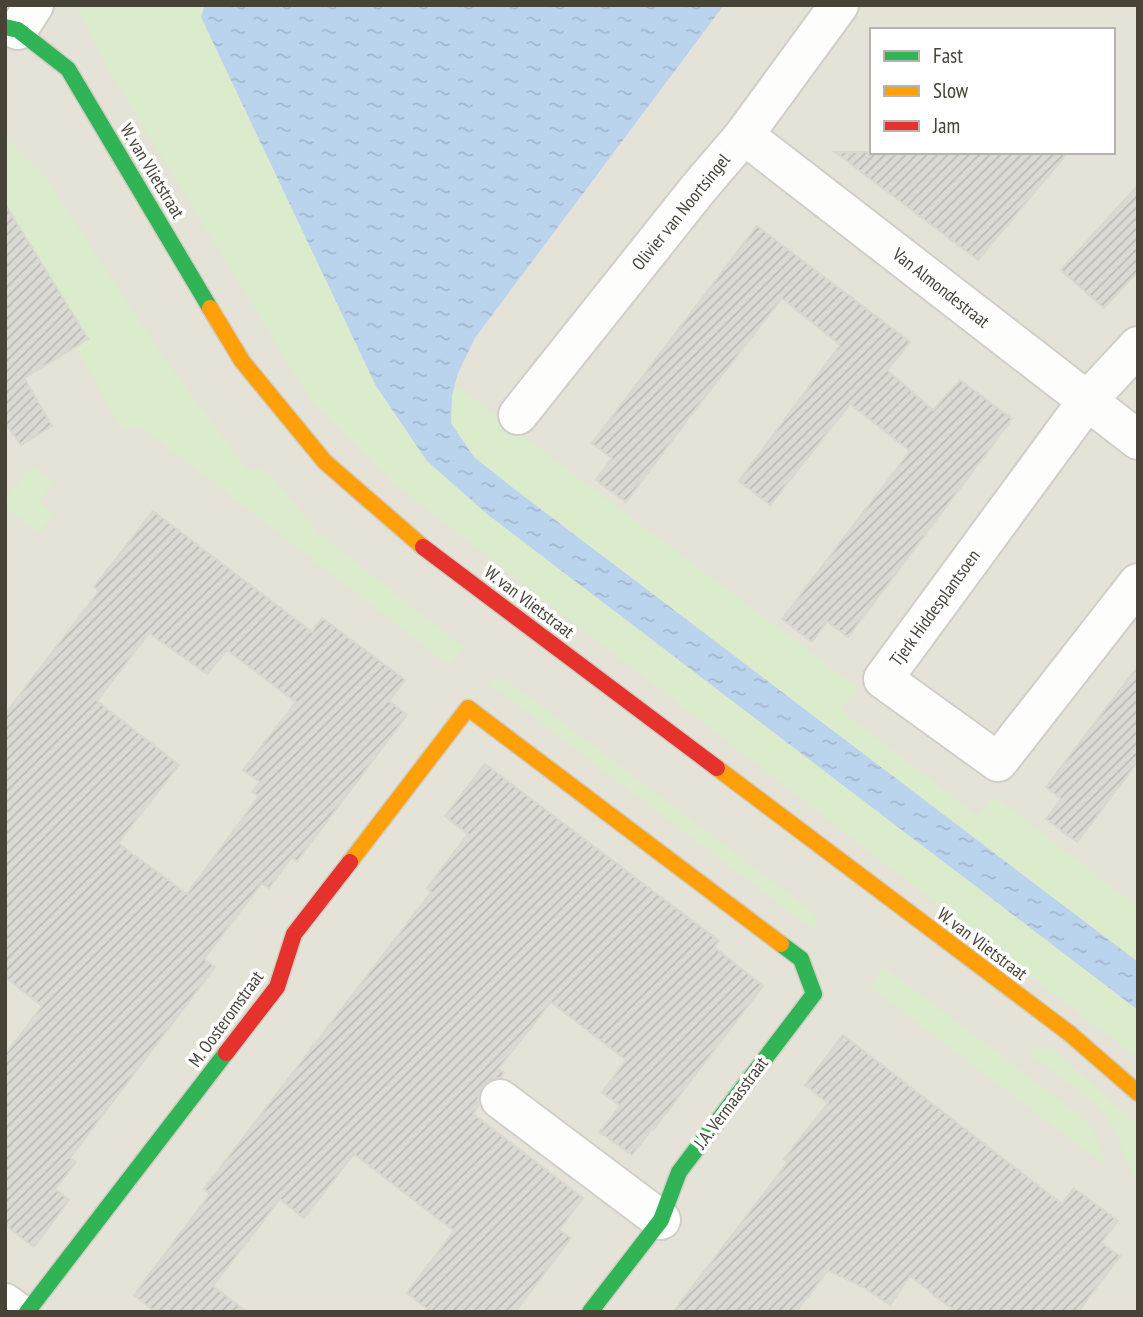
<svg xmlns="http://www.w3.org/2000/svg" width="1143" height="1317" viewBox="0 0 1143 1317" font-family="'PT Sans Narrow',sans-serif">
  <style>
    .residential { fill: #e5e2d8; fill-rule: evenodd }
    .green { fill: #daeccb }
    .water { fill: url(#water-ripples) }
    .building { fill: url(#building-hatch); stroke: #d9d7d0; stroke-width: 2; fill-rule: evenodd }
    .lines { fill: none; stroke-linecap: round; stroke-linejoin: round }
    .street-casing { stroke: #cfcec8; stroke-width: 42 }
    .fast-casing { stroke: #d0cec2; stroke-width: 19 }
    .slow-casing { stroke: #d0cec2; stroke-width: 19 }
    .jam-casing { stroke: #d0cec2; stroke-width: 19 }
    .street { stroke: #fdfdfc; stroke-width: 38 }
    .fast { stroke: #30b455; stroke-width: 16 }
    .slow { stroke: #ff9f0a; stroke-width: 16 }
    .jam { stroke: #e5322d; stroke-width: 16 }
    .labels { text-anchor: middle; stroke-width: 7; stroke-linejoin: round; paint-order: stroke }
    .street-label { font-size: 18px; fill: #474336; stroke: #fff }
  </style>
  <defs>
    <pattern id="water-ripples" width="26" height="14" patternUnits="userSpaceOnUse" patternTransform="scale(1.75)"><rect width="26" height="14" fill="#bbd4ee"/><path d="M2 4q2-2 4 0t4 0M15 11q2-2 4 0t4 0" fill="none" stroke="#a2b7cd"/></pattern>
    <pattern id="building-hatch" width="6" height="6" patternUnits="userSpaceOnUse" patternTransform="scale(1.75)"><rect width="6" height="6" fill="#dbd9d3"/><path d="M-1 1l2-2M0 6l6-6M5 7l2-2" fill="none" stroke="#bdbbb6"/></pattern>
  </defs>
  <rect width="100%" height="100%" fill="#f1f0eb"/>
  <!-- residential -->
  <path class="residential" d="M5,5H1138V1312H5ZM872,30H1113V152H872Z"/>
  <!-- green -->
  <g class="green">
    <polygon points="76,5 205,5 201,17 376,386 487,514 1138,1010 1138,1059 393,483 310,399 107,67"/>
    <polygon points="5,137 44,175 163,357 246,468 266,470 319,533 463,647 449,665 143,428 122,429 5,223"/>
    <polygon points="455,385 858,688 841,710 977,816 994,796 1138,907 1138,962 517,491 474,457 451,423 452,396"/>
    <polygon points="32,465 54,482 39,502 54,514 39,533 5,507 5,499"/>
    <polygon points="499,679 507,680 815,914 816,924 814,931 489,683 491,680"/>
    <polygon points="884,967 1085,1119 1095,1134 1106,1166 870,987"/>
    <polygon points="1051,1047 1138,1125 1138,1180 1126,1162 1115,1130 1097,1105 1029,1053 1032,1049"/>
  </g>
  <!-- water -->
  <polygon class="water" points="205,5 724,5 475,338 458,373 452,396 451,423 474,457 517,491 1138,962 1138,1010 487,514 427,461 376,386 201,17"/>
  <!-- building -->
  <g class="building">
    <polygon points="835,152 1068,152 978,260"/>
    <polygon points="1138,185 1138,271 1104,308 1061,270"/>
    <polygon points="5,204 88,339 24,378 52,426 21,445 5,423"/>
    <polygon points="757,226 910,342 887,370 933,410 960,380 1012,419 848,637 827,621 812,642 782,619 910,451 850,404 770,505 739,481 840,345 782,298 697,407 626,502 596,480 612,458 592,443"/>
    <path d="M153,511L312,632L322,618L405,680L389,701L407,715L297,861L292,857L269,888L262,883L204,959L215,967L70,1158L76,1162L55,1189L69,1200L34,1247L5,1225V1055L42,1006L5,977V714L99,591L94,587ZM149,633L207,674L227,650L296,702L243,770L260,782L252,792L259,796L187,894L118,843L179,765L97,701Z"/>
    <polygon points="1138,666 1138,761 1077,842 1046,819 1061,799 1046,787"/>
    <polygon points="485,764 719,941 714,947 763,986 653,1130 651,1130 632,1155 600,1132 620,1106 602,1092 626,1060 551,1002 498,1069 504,1073 500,1078 491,1079 483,1085 478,1096 479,1105 473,1114 583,1198 559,1230 571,1238 515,1312 431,1312 407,1293 454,1231 354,1154 304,1218 280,1199 213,1286 247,1312 155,1312 134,1295 210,1194 204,1189 431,892 427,888 468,834 445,816"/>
    <polygon points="843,1035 1062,1204 1074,1188 1118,1221 1101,1243 1120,1256 1078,1312 956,1312 910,1276 890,1305 863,1287 828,1270 796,1312 673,1312 788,1162 784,1159 828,1103 805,1085"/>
  </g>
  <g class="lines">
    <!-- street casing -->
    <g class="street-casing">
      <g id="street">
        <polyline points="18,30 34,5"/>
        <polyline points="744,135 1138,440"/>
        <polyline points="1138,346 1087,401 883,679 998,762 1138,583"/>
        <polyline points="518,415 698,189 744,135 839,5"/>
        <polyline points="500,1099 661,1220"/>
        <polyline points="5,1303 17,1312"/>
      </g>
    </g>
    <!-- fast casing -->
    <g class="fast-casing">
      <g id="fast">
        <polyline points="5,27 18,30 68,69 210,308"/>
        <polyline points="27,1312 226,1053"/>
        <polyline points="590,1312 661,1220 679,1172 814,994 801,959 781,944"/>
      </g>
    </g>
    <!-- slow casing -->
    <g class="slow-casing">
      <g id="slow">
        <polyline points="210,308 242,361 325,462 423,547"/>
        <polyline points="717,768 1069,1033 1138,1093"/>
        <polyline points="350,862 468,708 781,944"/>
      </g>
    </g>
    <!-- jam casing -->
    <g class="jam-casing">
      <g id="jam">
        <polyline points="423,547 717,768"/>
        <polyline points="226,1053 277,987 294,934 350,862"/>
      </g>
    </g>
    <!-- street -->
    <use href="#street" class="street"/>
    <!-- fast -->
    <use href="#fast" class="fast"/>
    <!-- slow -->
    <use href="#slow" class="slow"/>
    <!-- jam -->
    <use href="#jam" class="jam"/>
  </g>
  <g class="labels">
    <!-- street labels -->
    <g class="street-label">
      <text transform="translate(152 171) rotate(59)" y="6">W. van Vlietstraat</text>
      <text transform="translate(681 212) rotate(-51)" y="6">Olivier van Noortsingel</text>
      <text transform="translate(941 288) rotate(38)" y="6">Van Almondestraat</text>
      <text transform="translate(529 602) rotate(37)" y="6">W. van Vlietstraat</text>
      <text transform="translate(935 608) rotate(-54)" y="6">Tjerk Hiddesplantsoen</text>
      <text transform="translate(982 944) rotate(37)" y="6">W. van Vlietstraat</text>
      <text transform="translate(226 1019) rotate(-54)" y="6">M. Oosteromstraat</text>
      <text transform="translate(731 1103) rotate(-53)" y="6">J.A. Vermaasstraat</text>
    </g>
  </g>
  <!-- border -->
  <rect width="1143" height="1317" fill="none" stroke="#474336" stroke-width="14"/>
  <!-- legend -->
  <rect x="870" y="28" width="245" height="126" fill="#ffffff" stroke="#b5b4af" stroke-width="2"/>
  <rect x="884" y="51" width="35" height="10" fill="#30b455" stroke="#b5b4af" stroke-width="2"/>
  <text x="933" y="63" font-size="21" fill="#474336">Fast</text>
  <rect x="884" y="86" width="35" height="10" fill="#ff9f0a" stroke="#b5b4af" stroke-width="2"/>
  <text x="933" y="98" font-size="21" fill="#474336">Slow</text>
  <rect x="884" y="121" width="35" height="10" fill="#e5322d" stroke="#b5b4af" stroke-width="2"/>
  <text x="933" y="133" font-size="21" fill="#474336">Jam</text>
</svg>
